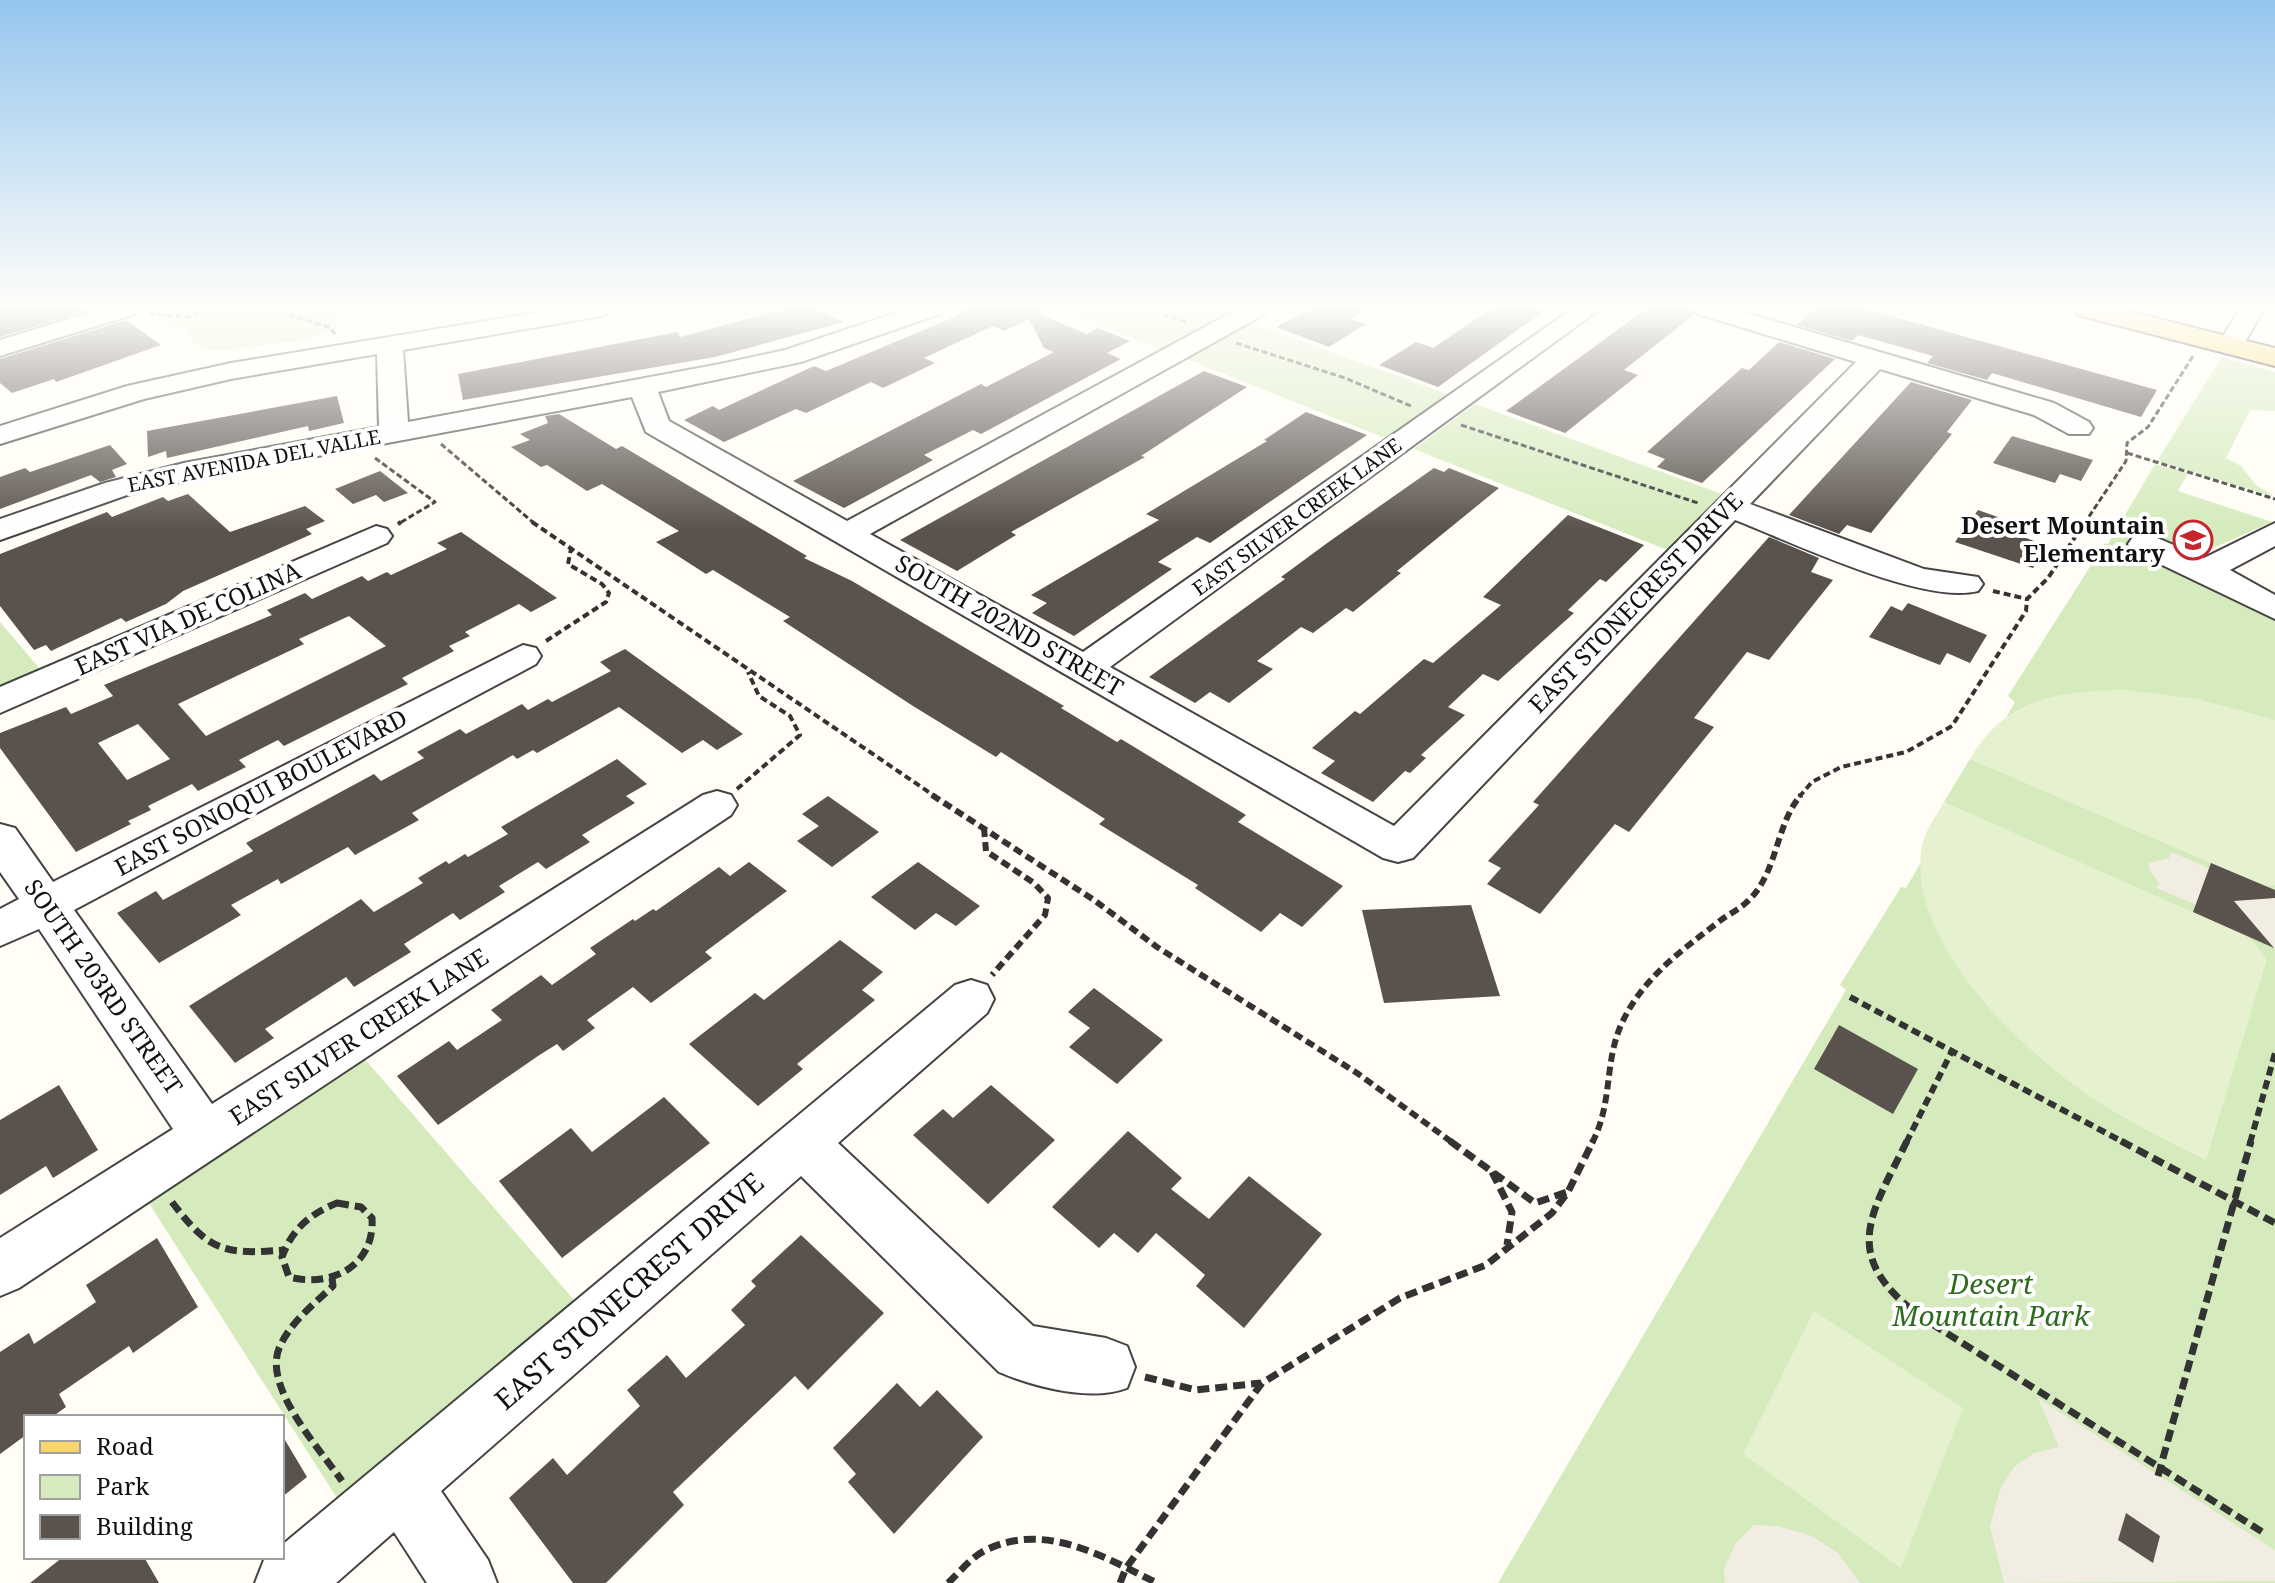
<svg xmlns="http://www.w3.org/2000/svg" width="2275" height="1583" viewBox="0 0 2275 1583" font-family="'Noto Serif',serif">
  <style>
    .green { fill: #d5ebbd }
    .pitch { fill: #e6f2cf }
    .plaza { fill: #f1ede2 }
    .building { fill: #5a524d; fill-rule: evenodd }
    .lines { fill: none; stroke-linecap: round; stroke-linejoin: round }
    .minor-casing { stroke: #444; stroke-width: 4 }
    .major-casing { stroke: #222; stroke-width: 4 }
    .path-far3 { stroke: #333; stroke-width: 3; stroke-dasharray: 6 3; stroke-linecap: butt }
    .path-far2 { stroke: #333; stroke-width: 4; stroke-dasharray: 7 4; stroke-linecap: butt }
    .path-far1 { stroke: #333; stroke-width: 6; stroke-dasharray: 9 5; stroke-linecap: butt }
    .path { stroke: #333; stroke-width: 7; stroke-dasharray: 12 6; stroke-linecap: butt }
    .minor { fill: #fff; fill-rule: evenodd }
    .major { fill: #f9d66b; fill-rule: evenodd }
    .labels { text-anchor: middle; stroke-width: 8; stroke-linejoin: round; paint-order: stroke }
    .far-street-label { font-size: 20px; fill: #111; stroke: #fff }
    .poi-label { font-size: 24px; font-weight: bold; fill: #111; stroke: #fff; text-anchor: end }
    .street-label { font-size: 24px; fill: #111; stroke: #fff }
    .near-park-label { font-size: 28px; font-style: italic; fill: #2f6b1f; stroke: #fff }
    .near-street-label { font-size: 28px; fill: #111; stroke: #fff }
  </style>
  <rect width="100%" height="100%" fill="#fffdf5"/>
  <!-- green -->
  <g class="green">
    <polygon points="166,309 331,309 342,318 334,330 306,340 217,351 194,344 186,331 163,322"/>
    <polygon points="1058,309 1213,309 1231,315 1165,351"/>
    <polygon points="1248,322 1453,396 1390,440 1184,358"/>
    <polygon points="2222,357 2275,372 2275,411 2250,410 2226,458 2241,466 2256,485 2275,497 2157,461"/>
    <polygon points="1475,404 1725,495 1670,551 1414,449"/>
    <polygon points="2155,464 2188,473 2178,491 2272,522 2197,555 2275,615 2275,1583 1498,1583 1846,990 1840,985 1901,887 1906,888 1953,807 1944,802 1970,759 1980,763 2015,702 2008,696 2105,543 2108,544"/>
    <polygon points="0,622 39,668 0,688"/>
    <polygon points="363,1057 581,1308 344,1509 145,1197"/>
  </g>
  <!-- pitch -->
  <g class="pitch">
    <path d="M2126,690L2198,699L2275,720V885L2264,886L1970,759C2006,697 2059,691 2126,690Z"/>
    <path d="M1944,802L2249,937L2267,959L2206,1160C2166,1140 2125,1120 2088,1095C2019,1048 1905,939 1922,846C1924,832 1937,815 1944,802Z"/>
    <polygon points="1814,1311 1963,1408 1901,1568 1743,1454"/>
  </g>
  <!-- plaza -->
  <g class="plaza">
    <polygon points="2171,852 2209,868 2208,871 2275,898 2275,949 2259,931 2156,888 2159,883 2149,869 2149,863 2169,858"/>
    <polygon points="2038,1398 2275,1550 2275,1581 2004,1583 1990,1527 2000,1489 2014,1467 2034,1453 2059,1447"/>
    <polygon points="1754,1525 1777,1526 1812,1536 1838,1553 1860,1583 1725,1583 1724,1569 1736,1543"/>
  </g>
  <!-- building -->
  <g class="building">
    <polygon points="0,309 92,309 0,337"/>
    <polygon points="784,309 816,309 844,322 715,357 463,400 458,374 677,332 680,337"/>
    <polygon points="953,309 1050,309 1039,314 1087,334 1098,328 1130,341 1107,353 1121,359 981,434 973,430 924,455 933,460 844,508 793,481 981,384 986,387 1054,352 1044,348 1029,319 1004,331 993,326 924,358 935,363 883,388 871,382 806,413 796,409 724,442 684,420 713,406 719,410 814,366 826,371 964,313"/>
    <polygon points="1309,309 1366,309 1350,319 1366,324 1329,347 1276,327"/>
    <polygon points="1490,309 1547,309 1438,387 1379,365 1416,342 1433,348"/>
    <polygon points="1646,309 1692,309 1695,314 1624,370 1638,375 1565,433 1506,411"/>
    <polygon points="1814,309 1866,309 2157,390 2141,417 1992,373 1987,380 1927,363 1933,356 1858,335 1852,341 1797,325"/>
    <polygon points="126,320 161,345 56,382 54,379 12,393 0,383 0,359"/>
    <polygon points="1779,342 1835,359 1702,483 1657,467 1665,459 1647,452 1742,368 1749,370"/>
    <polygon points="1204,371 1247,387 1141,456 1145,457 1011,532 1016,535 957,571 900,540"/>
    <polygon points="1911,382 1972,400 1947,432 1952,434 1871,533 1847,525 1839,534 1789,515"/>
    <polygon points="337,396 344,423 309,431 308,426 167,458 166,451 148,457 147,431"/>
    <polygon points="1306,412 1367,435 1210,543 1197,537 1158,562 1172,569 1074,636 1032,613 1047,603 1031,595 1159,520 1146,514 1267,441 1264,440"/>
    <polygon points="559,414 616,449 622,446 807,556 804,558 852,581 1064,706 1061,708 1117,742 1121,739 1246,815 1238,822 1343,886 1302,927 1280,913 1261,932 1195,888 1198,885 1099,824 1105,819 1001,752 996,757 913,706 783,621 790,617 713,570 706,574 656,542 679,531 602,484 587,491 547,465 541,467 511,447 530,440 520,434 548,423 545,416"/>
    <polygon points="2012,436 2093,460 2081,481 2060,474 2055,483 1993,463"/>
    <polygon points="110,445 127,464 112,470 116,477 100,482 91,475 0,509 0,477 25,468 30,472"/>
    <polygon points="1434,468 1444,472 1449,468 1499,488 1397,571 1401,573 1353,612 1346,608 1313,633 1301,627 1257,661 1273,669 1229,703 1210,692 1195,703 1149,677 1285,579 1281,577 1330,541"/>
    <polygon points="380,471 408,493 384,502 376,495 353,504 335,489"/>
    <polygon points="188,494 230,532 305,506 325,521 306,529 312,534 183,591 166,604 126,622 121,618 51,651 46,645 34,650 0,606 0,554 107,512 112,517 163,497 168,501"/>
    <polygon points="1978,510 2032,529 2026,538 2048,546 2033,568 1955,542"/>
    <polygon points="1568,515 1644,545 1606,582 1600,579 1568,610 1574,613 1498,681 1483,674 1448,707 1465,715 1421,755 1426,758 1410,773 1405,771 1373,802 1321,773 1335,761 1312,748 1355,711 1360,714 1424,659 1433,663 1501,605 1483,597"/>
    <path d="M461,532L557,598L531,612L519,604L465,632L470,636L449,646L454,651L402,678L408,684L284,746L278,740L239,760L246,767L198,791L192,784L148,806L151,810L128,821L131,824L76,852L0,748V733L66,707L71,714L113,696L104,685L272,615L267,610L305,593L312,599L362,576L368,581L387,572L391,575L447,549L437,543ZM349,616L386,646L206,736L178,704L304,644L299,639ZM138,724L170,759L127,780L98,743Z"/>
    <polygon points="1769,537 1819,558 1811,572 1833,580 1769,660 1747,652 1694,718 1714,727 1629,832 1615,824 1540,914 1487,884 1501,868 1488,861 1539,805 1533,802"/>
    <polygon points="1908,603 1987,635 1970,663 1947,653 1940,665 1869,637 1891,606 1902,611"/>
    <polygon points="625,649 743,734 717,750 703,740 682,753 619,707 537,753 533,750 517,759 513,755 412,813 419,820 355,855 348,847 281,884 278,879 231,905 241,915 159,963 117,913 156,891 163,900 253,851 246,843 374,774 381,781 424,758 417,752 460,729 466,734 522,704 528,710 548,699 552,702 611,671 600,662"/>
    <polygon points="617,759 647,784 626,796 635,803 582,835 590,842 546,869 538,862 499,886 505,892 460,920 453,913 404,944 411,952 354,987 346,977 265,1029 274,1038 235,1063 189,1006 361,899 374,912 423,883 418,878 446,861 449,864 465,854 468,857 508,834 501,827"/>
    <polygon points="828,796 879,832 832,867 797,841 819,826 802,814"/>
    <polygon points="749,862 787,891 705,952 712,958 651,1003 633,987 587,1020 595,1028 563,1051 557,1044 538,1056 438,1125 397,1076 449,1041 457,1050 502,1020 491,1010 541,975 552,985 596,954 590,948 633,919 635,921 653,909 656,911 719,867 730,876"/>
    <polygon points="918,862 980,906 956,926 936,913 915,930 871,897"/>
    <polygon points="2211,863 2275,890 2275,898 2234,901 2274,948 2193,912"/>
    <polygon points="1471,905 1500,996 1384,1003 1362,910"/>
    <polygon points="840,940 883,972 862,990 875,1000 797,1064 803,1069 758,1106 689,1044 755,993 764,1000"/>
    <polygon points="1094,988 1163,1040 1117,1084 1069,1047 1090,1028 1068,1012"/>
    <polygon points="1839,1025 1918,1069 1893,1114 1814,1069"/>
    <polygon points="59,1085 98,1150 53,1178 46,1166 0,1195 0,1120"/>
    <polygon points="991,1085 1055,1140 988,1204 913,1135 943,1109 953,1118"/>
    <polygon points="664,1097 710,1143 562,1258 499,1181 571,1128 592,1152"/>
    <polygon points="1128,1131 1182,1178 1171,1189 1209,1219 1249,1176 1322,1234 1244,1328 1196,1286 1205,1275 1156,1233 1138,1253 1114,1233 1099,1248 1052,1207"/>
    <polygon points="801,1235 884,1313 808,1390 795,1376 673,1492 684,1505 606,1583 573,1583 509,1498 553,1458 567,1475 640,1406 627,1390 667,1355 686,1378 745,1325 731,1310 756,1286 751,1281"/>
    <polygon points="157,1238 198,1307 133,1353 129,1346 59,1394 66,1407 52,1417 26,1417 26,1435 0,1454 0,1352 29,1333 34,1344 96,1302 86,1285"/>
    <polygon points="897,1383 920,1407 937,1390 983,1437 894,1534 848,1482 856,1474 833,1448"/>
    <polygon points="282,1435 307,1477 282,1497"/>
    <polygon points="2126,1513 2160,1536 2153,1563 2118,1540"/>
    <polygon points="63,1557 144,1557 159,1583 30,1583"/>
  </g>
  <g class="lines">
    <!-- minor casing -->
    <g class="minor-casing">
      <g id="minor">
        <polygon points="101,309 138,309 135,314 0,356 0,340"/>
        <path d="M559,309H614L602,316L403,350L408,422L720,364L785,350L907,309H943L940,314L801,362L658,392L669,421L847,521L1238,309H1268L1265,314L870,534L1083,652L1572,309H1600L1110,667L1394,826L1856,362L1698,314L1695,309H1733L2054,403L2089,422L2093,428L2089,434H2069L2034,415L1880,369L1750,504L1924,569L1978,577L1983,584L1978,591C1922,605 1792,542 1735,520L1413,858L1398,862L1383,858L646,432L632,397L185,481L127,495L0,540V519L105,483L184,463L379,427L377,354L231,379L144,399L0,444V426L127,386L231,363Z"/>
        <polygon points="2240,309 2264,309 2239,352 2221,352 2217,346"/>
        <polygon points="2275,523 2275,546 2230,570 2275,595 2275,619 2133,551 2128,544 2133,537 2144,534 2155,537 2204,558"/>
        <polygon points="376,526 387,529 392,536 387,543 0,713 0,687"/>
        <polygon points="523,645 536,648 541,656 536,664 74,910 212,1104 703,795 717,791 731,795 737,805 731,815 19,1288 0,1296 0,1238 173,1129 39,929 0,946 0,909 19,899 0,872 0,824 15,828 53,882"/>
        <path d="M971,980L987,985L994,999L987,1013L838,1143L1033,1326L1106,1338L1127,1346L1135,1367L1127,1388C1091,1402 1034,1387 999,1372L801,1176L441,1491L488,1560L497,1583H427L394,1532L336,1583H255L264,1560L282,1557V1545L955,985Z"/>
      </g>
    </g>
    <!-- major casing -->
    <g class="major-casing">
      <polygon id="major" points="2074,309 2119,309 2275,348 2275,366 2078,315"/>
    </g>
    <!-- path-far3 -->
    <g class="path-far3">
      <polyline points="272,309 328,327 337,335"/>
      <polyline points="1146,309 1187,322"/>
      <polyline points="149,314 190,317 206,309"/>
      <polyline points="1236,343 1345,378 1411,406"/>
      <polyline points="1461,425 1698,503"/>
      <polyline points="441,444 535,524"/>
      <polyline points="2127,453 2275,499"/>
      <polyline points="375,458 435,502 398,524"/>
      <polyline points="2084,524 2126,461 2127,443 2148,427 2193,356"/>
    </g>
    <!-- path-far2 -->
    <g class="path-far2">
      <polyline points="532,522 936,797"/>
      <polyline points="398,524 401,522"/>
      <polyline points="1993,591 2027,599"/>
      <polyline points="546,641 606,602 609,593 602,584 568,564 571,549"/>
      <polyline points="737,789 800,735 790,716 759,696 748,672"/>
      <polyline points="1799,797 1812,782 1841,767 1906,752 1952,726 2026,611 2027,599 2048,578 2085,522"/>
    </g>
    <!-- path-far1 -->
    <g class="path-far1">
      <polyline points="932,795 1094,900 1157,947 1357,1073 1453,1143"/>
      <polyline points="984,828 986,851 1034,883 1048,898 1045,915 992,975"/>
      <polyline points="1850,997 2125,1143"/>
      <path d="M1592,1143C1613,1103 1604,1064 1621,1025C1642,978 1681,951 1721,920C1731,913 1743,907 1751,898C1778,869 1776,824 1801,795"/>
      <polyline points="1906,1143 1952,1051"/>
      <polyline points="2250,1143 2275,1053"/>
    </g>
    <!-- path -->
    <g class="path">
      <polyline points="1450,1141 1535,1203 1567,1192"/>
      <path d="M1907,1141C1870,1216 1839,1256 1921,1317L2264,1533"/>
      <polyline points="2121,1141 2275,1223"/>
      <polyline points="1492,1172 1512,1212 1507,1245"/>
      <path d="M172,1202C209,1251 223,1255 284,1250"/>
      <path d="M337,1203L361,1207L372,1218C375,1266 331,1288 289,1277L282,1257C292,1229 310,1214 337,1203Z"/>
      <path d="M332,1278L333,1286C314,1304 291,1322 280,1346C261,1386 320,1449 342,1481"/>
      <polyline points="1145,1377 1196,1390 1261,1383"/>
      <polyline points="2158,1476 2251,1141"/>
      <path d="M948,1583C960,1572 971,1557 986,1550C1045,1521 1104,1557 1157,1583"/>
      <polyline points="1120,1583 1126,1568 1262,1383 1400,1298 1486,1265 1552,1213 1568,1192 1593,1141"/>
    </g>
    <!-- minor -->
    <use href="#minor" class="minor"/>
    <!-- major -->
    <use href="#major" class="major"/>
  </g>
  <!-- sky -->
  <linearGradient id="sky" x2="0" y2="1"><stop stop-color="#95c6ee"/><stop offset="0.58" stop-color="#fffefa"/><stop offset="1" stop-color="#fffefa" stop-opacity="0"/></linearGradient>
  <rect width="2275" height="530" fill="url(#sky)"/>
  <!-- icons -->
  <defs>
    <g id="school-ring" transform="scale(2)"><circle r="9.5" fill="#fff" stroke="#c4262e" stroke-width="1.5"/><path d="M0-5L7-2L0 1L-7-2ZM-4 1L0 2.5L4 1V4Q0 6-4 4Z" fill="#c4262e"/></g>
  </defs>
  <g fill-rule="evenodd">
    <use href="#school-ring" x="2193" y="540"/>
  </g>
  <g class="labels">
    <!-- far-street labels -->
    <g class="far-street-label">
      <text transform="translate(254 461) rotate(-11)" y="7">EAST AVENIDA DEL VALLE</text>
      <text transform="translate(1297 517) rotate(-36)" y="7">EAST SILVER CREEK LANE</text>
    </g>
    <!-- poi labels -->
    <g class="poi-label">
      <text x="2165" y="534">Desert Mountain<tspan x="2165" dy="28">Elementary</tspan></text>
    </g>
    <!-- street labels -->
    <g class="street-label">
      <text transform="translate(1636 603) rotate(-46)" y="8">EAST STONECREST DRIVE</text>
      <text transform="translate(188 619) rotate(-24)" y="8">EAST VIA DE COLINA</text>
      <text transform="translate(1009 626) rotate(30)" y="8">SOUTH 202ND STREET</text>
      <text transform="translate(261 793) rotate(-28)" y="8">EAST SONOQUI BOULEVARD</text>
      <text transform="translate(103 987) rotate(55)" y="8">SOUTH 203RD STREET</text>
      <text transform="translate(359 1037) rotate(-33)" y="8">EAST SILVER CREEK LANE</text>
    </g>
    <!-- near-park labels -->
    <g class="near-park-label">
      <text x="1991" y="1294">Desert<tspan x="1991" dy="32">Mountain Park</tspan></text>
    </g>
    <!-- near-street labels -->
    <g class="near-street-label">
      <text transform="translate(629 1291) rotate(-41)" y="10">EAST STONECREST DRIVE</text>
    </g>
  </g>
  <!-- legend -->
  <rect x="24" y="1415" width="260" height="144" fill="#ffffff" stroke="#a0a0a0" stroke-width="2"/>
  <rect x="40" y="1441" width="40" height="12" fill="#f9d66b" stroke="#a0a0a0" stroke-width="2"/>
  <text x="96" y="1455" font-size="24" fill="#111111">Road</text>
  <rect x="40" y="1475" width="40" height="24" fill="#d5ebbd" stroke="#a0a0a0" stroke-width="2"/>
  <text x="96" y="1495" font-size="24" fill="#111111">Park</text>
  <rect x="40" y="1515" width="40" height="24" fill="#5a524d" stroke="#a0a0a0" stroke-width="2"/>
  <text x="96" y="1535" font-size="24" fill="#111111">Building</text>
</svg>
